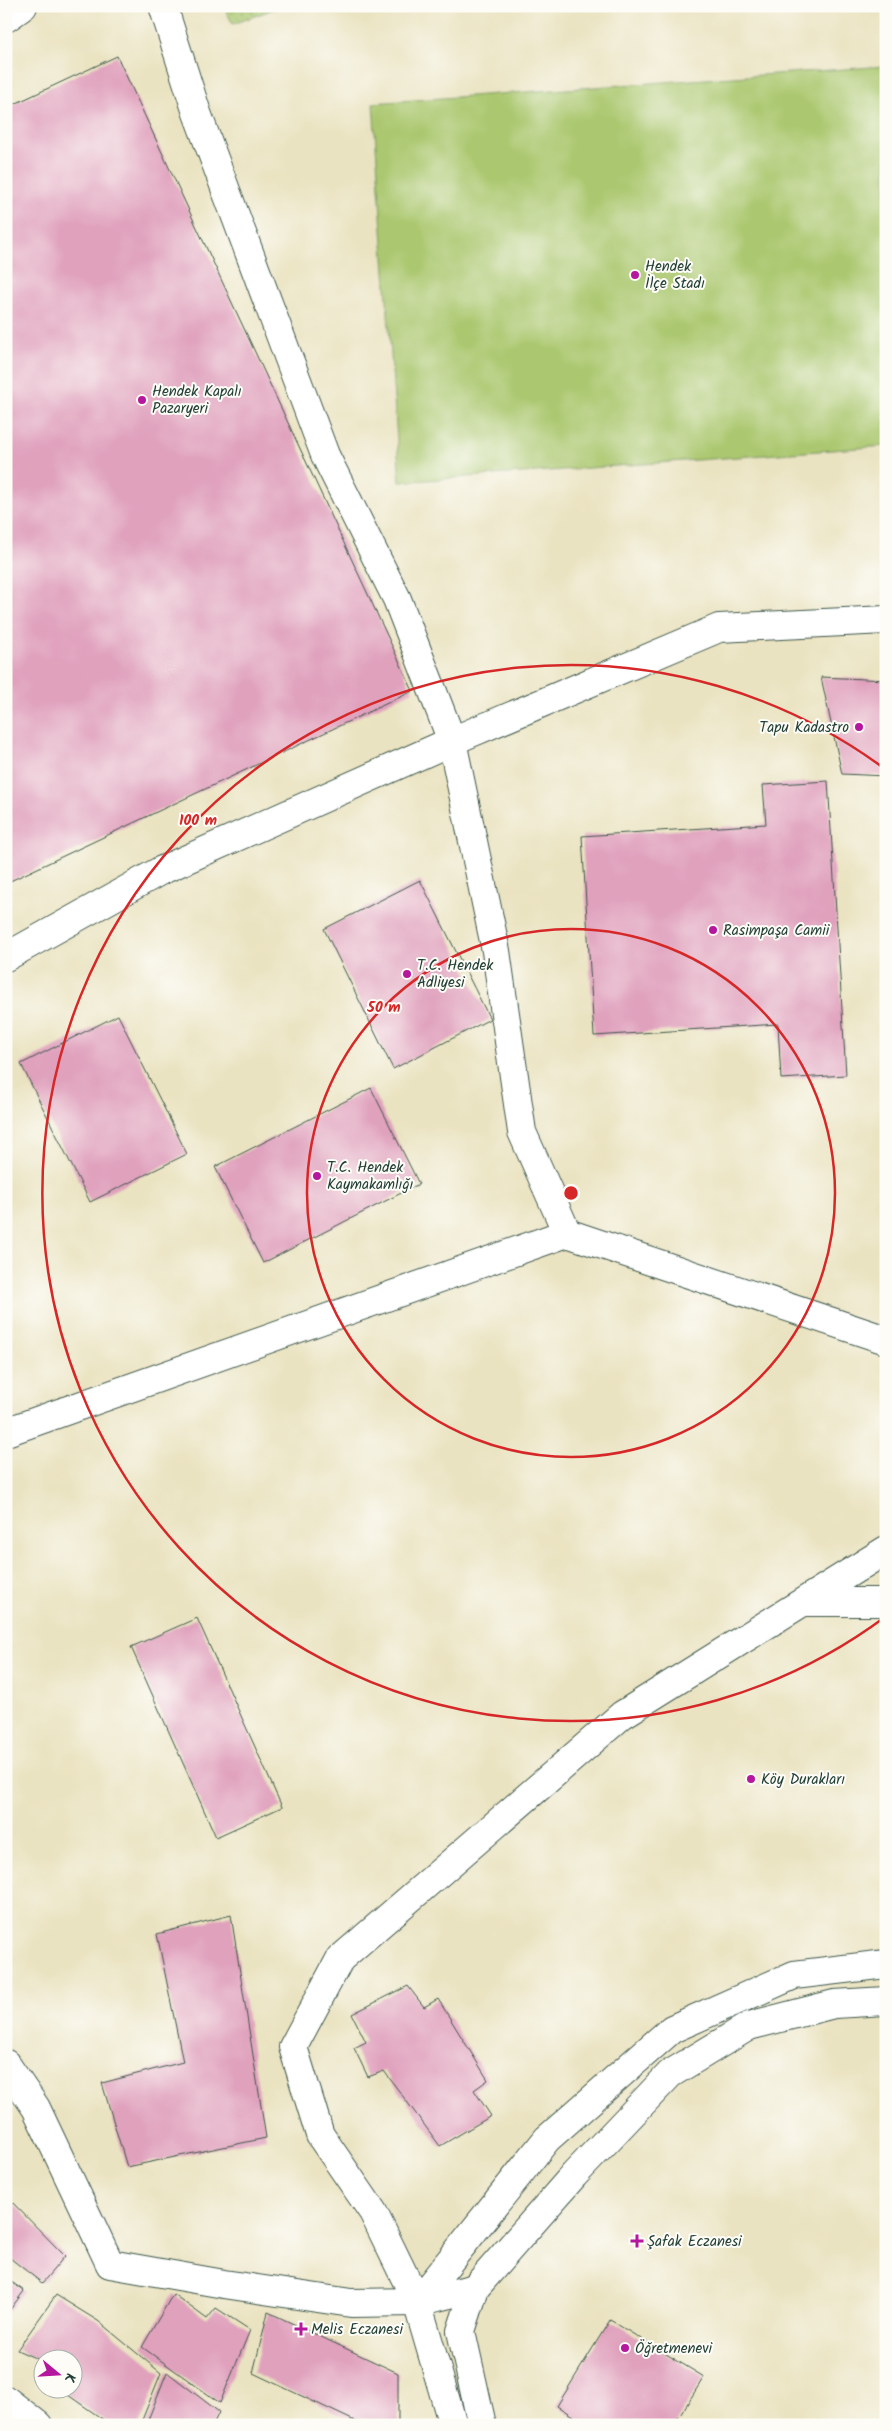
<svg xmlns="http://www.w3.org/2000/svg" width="892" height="2431" viewBox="0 0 892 2431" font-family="Kalam,sans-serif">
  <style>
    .grass { fill: url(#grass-dots); stroke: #658252 }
    .pitch { fill: #abc86f; stroke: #658252 }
    .building { fill: #e0a1bd }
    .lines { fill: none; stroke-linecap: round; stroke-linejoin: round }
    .minor-casing { stroke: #3d5649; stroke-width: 30 }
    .major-casing { stroke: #3d5649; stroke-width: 30 }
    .minor { stroke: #fff; stroke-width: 28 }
    .major { stroke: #fff; stroke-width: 28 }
    .ring { fill: none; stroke: #d62828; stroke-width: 2.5 }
    .poi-dot { fill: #b5179e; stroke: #fdfcf7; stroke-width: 2 }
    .labels { text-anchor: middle; stroke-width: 4; stroke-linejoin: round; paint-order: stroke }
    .poi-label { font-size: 15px; fill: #1f3d34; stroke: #fdfcf7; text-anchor: start }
    .centre { fill: #d62828; stroke: #fdfcf7; stroke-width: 2.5 }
    .ring-label { font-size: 15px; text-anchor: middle; font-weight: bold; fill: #d62828; stroke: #fdfcf7; stroke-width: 4; stroke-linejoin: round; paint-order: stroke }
  </style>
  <defs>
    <pattern id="grass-dots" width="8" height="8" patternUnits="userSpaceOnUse" patternTransform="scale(1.25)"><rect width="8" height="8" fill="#abc86f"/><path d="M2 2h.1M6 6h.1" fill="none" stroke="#8ba45c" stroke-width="1.8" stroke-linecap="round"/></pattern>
  </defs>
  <rect width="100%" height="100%" fill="#fdfcf7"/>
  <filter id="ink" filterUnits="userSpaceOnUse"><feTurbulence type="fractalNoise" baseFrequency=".02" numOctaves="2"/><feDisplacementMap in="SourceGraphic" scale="10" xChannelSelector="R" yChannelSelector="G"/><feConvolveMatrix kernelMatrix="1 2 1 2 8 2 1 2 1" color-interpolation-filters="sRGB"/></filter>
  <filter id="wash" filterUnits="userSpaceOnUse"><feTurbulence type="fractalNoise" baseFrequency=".0096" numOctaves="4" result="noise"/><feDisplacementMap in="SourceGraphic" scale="20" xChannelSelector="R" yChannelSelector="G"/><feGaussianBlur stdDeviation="1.12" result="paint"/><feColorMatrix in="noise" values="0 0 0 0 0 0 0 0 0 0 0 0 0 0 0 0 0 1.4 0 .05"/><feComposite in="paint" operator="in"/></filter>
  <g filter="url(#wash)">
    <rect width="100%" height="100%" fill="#eae3c1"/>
    <!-- grass -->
    <polygon class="grass" points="223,6 282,6 233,24"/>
    <!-- pitch -->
    <polygon class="pitch" points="886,66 886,446 400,482 373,103"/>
    <g id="blocks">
      <!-- building -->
      <g class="building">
        <polygon points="117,56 413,691 6,883 6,108"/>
        <polygon points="821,677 886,680 886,776 842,774"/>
        <polygon points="828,781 846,1075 781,1079 778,1024 594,1036 582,836 766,824 763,785"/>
        <polygon points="420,880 490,1019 393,1069 324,929"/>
        <polygon points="118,1015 187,1154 90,1202 21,1064"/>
        <polygon points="371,1088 419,1184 263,1263 215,1167"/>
        <polygon points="197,1618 282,1807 216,1837 131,1647"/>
        <polygon points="231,1915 266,2138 127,2167 102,2083 183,2062 157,1934"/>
        <polygon points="408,1986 424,2007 438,1999 488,2080 474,2090 491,2116 440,2146 384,2071 368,2077 354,2048 366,2042 352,2014"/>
        <polygon points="6,2196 65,2256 42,2283 6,2255"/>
        <polygon points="6,2278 24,2291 6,2315"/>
        <polygon points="173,2294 207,2319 216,2308 250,2330 220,2403 142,2347"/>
        <polygon points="56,2295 98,2321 161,2373 140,2425 111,2425 58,2388 72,2388 72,2358 42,2358 42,2361 17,2350"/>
        <polygon points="268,2312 398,2373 398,2425 363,2425 253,2373"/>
        <polygon points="610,2320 704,2377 674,2425 587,2425 557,2406"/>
        <polygon points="167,2372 219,2412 213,2425 146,2425"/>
      </g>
    </g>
  </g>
  <g filter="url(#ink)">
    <use href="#blocks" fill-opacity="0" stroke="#3d5649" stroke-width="1"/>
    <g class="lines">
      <!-- minor casing -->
      <g class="minor-casing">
        <g id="minor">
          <polyline points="6,18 23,6"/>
          <polyline points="6,957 160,871 452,741 397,599 325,455 197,113 163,6"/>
          <polyline points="567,1233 522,1132 496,951 452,741 719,628 886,620"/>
          <polyline points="6,1432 567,1233 886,1340"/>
          <polyline points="807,1602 886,1602"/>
          <polyline points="6,2064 36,2108 110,2264 224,2284 351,2303 417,2302 475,2288"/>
          <polyline points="417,2302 373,2212 320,2135 293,2047 340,1959 622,1715 886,1550"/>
        </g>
      </g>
      <!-- major casing -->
      <g class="major-casing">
        <g id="major">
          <polyline points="6,2400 38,2425"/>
          <polyline points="453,2425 417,2302 547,2139 672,2029 794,1975 886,1964"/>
          <polyline points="482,2425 461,2331 475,2288 574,2175 670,2074 749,2026 834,2004 886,2001"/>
        </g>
      </g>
      <!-- minor -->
      <use href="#minor" class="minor"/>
      <!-- major -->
      <use href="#major" class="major"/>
    </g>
  </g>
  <!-- distance rings -->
  <g class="ring">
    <circle cx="571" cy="1193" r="264"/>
    <path d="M885 1617A528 528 0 1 1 885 769"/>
  </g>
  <!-- markers -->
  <g class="poi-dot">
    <circle cx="635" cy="275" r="5"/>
    <circle cx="142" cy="400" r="5"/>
    <circle cx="859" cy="727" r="5"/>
    <circle cx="713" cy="930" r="5"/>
    <circle cx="407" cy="974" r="5"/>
    <circle cx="317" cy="1176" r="5"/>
    <circle cx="751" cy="1779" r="5"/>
    <path d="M634.5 2233.5h5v5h5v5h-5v5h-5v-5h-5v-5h5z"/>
    <path d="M298.5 2321.5h5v5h5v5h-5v5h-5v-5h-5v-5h5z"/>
    <circle cx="625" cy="2348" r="5"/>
  </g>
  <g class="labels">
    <!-- poi labels -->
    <g class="poi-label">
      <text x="645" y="271">Hendek<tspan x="645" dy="17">İlçe Stadı</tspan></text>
      <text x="152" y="396">Hendek Kapalı<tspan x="152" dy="17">Pazaryeri</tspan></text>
      <text x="849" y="732" text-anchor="end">Tapu Kadastro</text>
      <text x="723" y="935">Rasimpaşa Camii</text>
      <text x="417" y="970">T.C. Hendek<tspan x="417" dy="17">Adliyesi</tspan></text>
      <text x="327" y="1172">T.C. Hendek<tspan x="327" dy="17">Kaymakamlığı</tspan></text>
      <text x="761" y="1784">Köy Durakları</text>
      <text x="647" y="2246">Şafak Eczanesi</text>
      <text x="311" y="2334">Melis Eczanesi</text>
      <text x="635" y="2353">Öğretmenevi</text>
    </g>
  </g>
  <circle cx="571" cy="1193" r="8" class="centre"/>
  <g class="ring-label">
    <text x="198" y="825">100 m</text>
    <text x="384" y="1012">50 m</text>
  </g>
  <!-- margin -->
  <rect width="892" height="2431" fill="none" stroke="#fdfcf7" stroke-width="25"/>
  <!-- north arrow -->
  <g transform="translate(58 2374) rotate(108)"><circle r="24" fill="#fdfcf7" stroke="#a4b0a9"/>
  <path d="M0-4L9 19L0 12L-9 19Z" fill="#b5179e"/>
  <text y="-8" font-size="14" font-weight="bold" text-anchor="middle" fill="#1f3d34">K</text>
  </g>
</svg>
